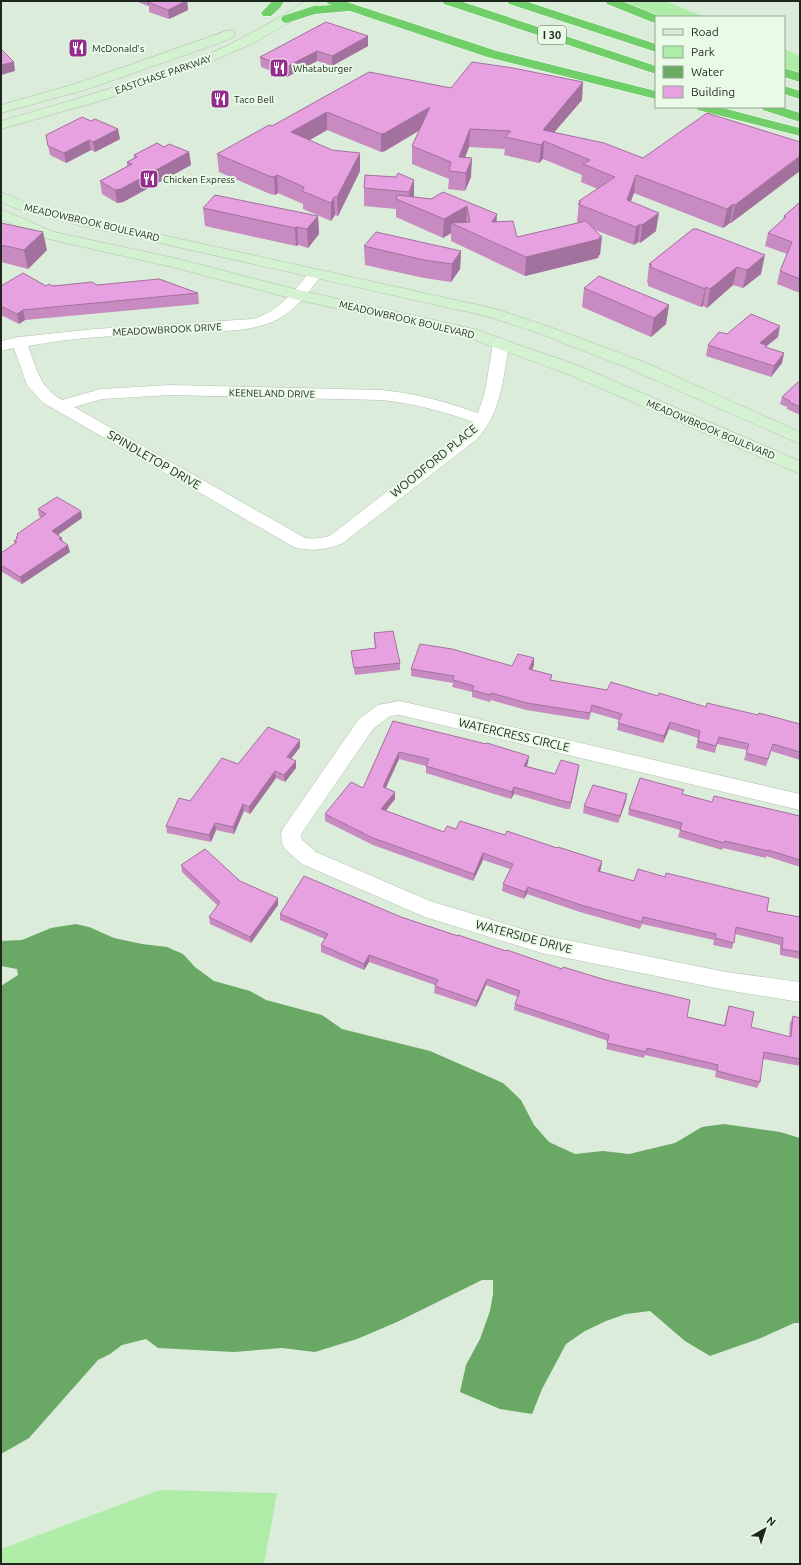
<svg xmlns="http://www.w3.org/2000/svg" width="801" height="1565" viewBox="0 0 801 1565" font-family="Ubuntu,sans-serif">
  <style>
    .green { fill: #aeeca8 }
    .water { fill: #69a865 }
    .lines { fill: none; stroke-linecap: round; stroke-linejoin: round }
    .street-casing { stroke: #b1c1af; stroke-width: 1 }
    .secondary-casing { stroke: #b1c1af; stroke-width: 1 }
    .highway-casing { stroke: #fff; stroke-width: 1 }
    .street { fill: #fff; fill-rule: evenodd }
    .secondary { fill: #d4f1d2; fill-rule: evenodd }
    .highway { fill: #70cf69; fill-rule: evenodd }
    .wall { fill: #c78ac1 }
    .shaded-wall { fill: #a2719d }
    .building { fill: #e7a1e0; stroke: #a2719d }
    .labels { text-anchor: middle; stroke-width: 4; stroke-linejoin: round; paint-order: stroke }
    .far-poi-label { font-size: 10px; fill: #1f261f; stroke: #e9fae7; text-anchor: start }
    .far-street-label { font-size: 10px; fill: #1f261f; stroke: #e9fae7 }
    .shield { fill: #e9fae7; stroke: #5c665b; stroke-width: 1 }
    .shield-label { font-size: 11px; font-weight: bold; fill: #1f261f }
    .street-label { font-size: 12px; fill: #1f261f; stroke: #e9fae7 }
  </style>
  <rect width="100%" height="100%" fill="#dbecda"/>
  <!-- green -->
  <g class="green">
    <polygon points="621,1 665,1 705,17 660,17"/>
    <polygon points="784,49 800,56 800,74 784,68"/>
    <polygon points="160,1490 277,1493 264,1564 1,1564 1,1549"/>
  </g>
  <!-- water -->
  <polygon class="water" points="76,924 89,927 114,938 142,944 167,947 183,954 195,967 214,981 250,991 266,1000 322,1015 342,1029 430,1051 503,1083 521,1100 534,1125 549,1142 575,1154 603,1151 629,1154 675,1143 702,1127 724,1124 780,1132 800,1138 800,1323 794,1323 761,1338 710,1356 685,1341 650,1311 626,1314 606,1321 585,1331 566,1344 542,1389 532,1414 500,1409 460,1392 466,1365 480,1339 490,1311 493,1294 493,1280 482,1280 397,1322 357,1339 315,1352 282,1348 234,1352 158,1348 146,1339 122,1345 110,1354 98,1360 29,1438 1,1454 1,986 18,975 17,969 1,966 1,941 22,940 51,928"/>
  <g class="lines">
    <!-- street casing -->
    <g class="street-casing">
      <g id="street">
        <path d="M315,270L320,271L322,274C310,291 297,309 278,319C252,333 214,331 185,333C133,335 80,336 28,346C36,368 40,388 62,400L101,389L171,385L381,390C415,393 446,402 478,413L485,392L493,343L496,340L501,338L506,340L509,343C505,370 502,398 490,421C487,427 481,433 477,439L343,543C327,550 311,552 294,547L42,402L27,385L14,348L1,351V341L19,337L95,329L253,319C279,311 294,292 310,271ZM171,395L381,400C413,403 442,411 473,422L465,431L331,535C322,539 314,539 305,538L74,407L102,399Z"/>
        <polygon points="400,701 800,794 800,810 400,715 390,716 373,729 301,834 302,840 316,852 430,901 542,935 726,972 800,982 800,1002 726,990 542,953 425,917 302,864 285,849 282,843 281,833 284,827 359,719 378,705"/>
      </g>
    </g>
    <!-- secondary casing -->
    <g class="secondary-casing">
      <g id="secondary">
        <path d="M306,1H321L287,24L253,43L209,63L100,101L1,129V121C67,102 134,82 199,58C236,43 272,22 306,1Z"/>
        <polygon points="229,30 234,31 235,34 234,37 214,45 88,89 1,113 1,105 78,83"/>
        <polygon points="1,192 27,203 77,216 496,309 553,328 644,362 800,432 800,444 632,370 541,334 486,316 70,223 17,209 1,202"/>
        <polygon points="1,209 54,232 174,258 299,290 474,329 582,367 800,461 800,474 570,375 464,336 298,300 172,267 44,238 1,219"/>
      </g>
    </g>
    <!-- highway casing -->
    <g class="highway-casing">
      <g id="highway">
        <polygon points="272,1 284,1 280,8 271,16 263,16 261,13"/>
        <polygon points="326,1 344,1 497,51 656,91 656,99 487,57 350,11 315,14 287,23 283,22 281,19 283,16 314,6 332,5 328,4"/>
        <polygon points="442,1 460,1 656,66 656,74 444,4"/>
        <polygon points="507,1 525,1 656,44 656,52 509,4"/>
        <polygon points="605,1 622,1 661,17 656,17 656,23 652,22 607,4"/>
        <polygon points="784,68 800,73 800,82 784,77"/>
        <polygon points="784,86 800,91 800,99 784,94"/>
        <polygon points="696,107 719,107 800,128 800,136 698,110"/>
        <polygon points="761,107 781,107 800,113 800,122 763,110"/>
      </g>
    </g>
    <!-- street -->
    <use href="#street" class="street"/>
    <!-- secondary -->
    <use href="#secondary" class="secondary"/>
    <!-- highway -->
    <use href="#highway" class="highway"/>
  </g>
  <!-- wall -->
  <g class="wall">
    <polygon points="135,1 187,1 188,10 169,19 149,12 149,5 148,6"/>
    <polygon points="326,22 368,46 332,66 317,61 287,77 261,67 260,57"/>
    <polygon points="369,72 451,88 582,100 554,132 643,158 800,142 731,223 730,223 723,228 634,193 631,201 656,231 640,243 638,242 634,245 595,230 600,255 599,255 598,258 525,276 451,241 451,233 443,238 396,217 396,209 364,206 364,188 396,177 414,197 431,199 443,192 496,221 517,237 578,223 577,222 579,201 598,189 581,182 582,175 543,159 539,163 504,155 505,149 469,147 465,158 471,177 465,191 448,189 449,179 412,164 412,146 419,131 385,151 381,152 327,130 310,140 360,171 338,216 335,215 331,221 303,209 303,204 278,193 275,195 270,194 219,172 217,154 272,126"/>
    <polygon points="46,135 120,139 95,152 91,150 66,163 50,155"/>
    <polygon points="164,147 189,152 191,165 123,202 117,203 102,194 100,181 127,166 127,162 134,158 134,155"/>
    <polygon points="800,202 800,293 777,284 780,271 787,254 765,246 768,233 783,220 784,216"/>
    <polygon points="203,208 318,216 319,234 308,248 298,245 296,246 205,226"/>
    <polygon points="1,223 47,250 28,269 1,262"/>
    <polygon points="693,229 761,274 743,288 733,285 707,308 703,306 701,307 648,286 648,283 647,283 649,264"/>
    <polygon points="364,246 461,251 460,269 451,282 424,278 365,265"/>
    <polygon points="97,285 198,293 199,304 25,320 19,324 1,315 1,286"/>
    <polygon points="584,288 669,305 666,324 651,337 582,307"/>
    <polygon points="727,334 778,337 766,347 784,353 782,363 771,377 706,356 708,345"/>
    <polygon points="800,383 800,415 787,409 787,407 780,404 782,397"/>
    <polygon points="38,509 81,511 82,518 58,535 62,538 63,542 70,552 22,584 1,571 1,553 15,544 14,541 17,539 16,537 17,536 17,534 41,518 39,516"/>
    <polygon points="374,633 400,663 400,670 355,675 352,658 351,651 375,648 374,640"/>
    <polygon points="534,658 534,665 532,670 552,675 551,680 607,690 658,696 706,707 800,724 800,760 771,751 766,766 744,760 747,750 717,744 715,753 696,748 698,738 669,729 663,743 617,730 619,720 591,712 589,720 526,710 491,700 490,702 472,697 472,692 452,687 453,683 411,676 411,669 512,666"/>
    <polygon points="393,721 528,763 527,766 555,774 579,765 570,809 566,809 514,794 511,799 426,773 426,766 399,759 386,788 395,792 395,799 386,811 444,832 456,829 505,835 557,848 602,861 601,868 600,871 634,881 767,911 800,917 800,959 780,955 780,945 735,934 732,949 713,945 714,940 642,924 640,929 580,912 527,894 524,899 502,891 503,884 510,869 483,860 473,881 373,845 325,821 325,814 363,788"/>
    <polygon points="300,740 300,747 291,759 296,768 285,782 276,778 250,814 244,811 234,834 216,830 211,842 167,833 166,826 238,764"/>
    <polygon points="683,794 712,802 800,816 800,867 766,856 766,858 723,848 722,850 678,837 680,830 628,815 629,809"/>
    <polygon points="626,801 618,823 583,813 584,806"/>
    <polygon points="181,865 278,898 278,905 251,943 210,924 209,917 218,906 182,872"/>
    <polygon points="280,914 401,917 687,1017 724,1025 727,1012 729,1006 751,1027 789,1037 790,1023 793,1016 800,1018 800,1066 763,1059 760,1082 757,1088 715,1077 716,1071 645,1055 644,1058 606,1049 608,1041 514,1010 515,1004 518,997 486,985 476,1007 434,993 435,985 369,962 364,970 321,952 321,945 325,939 280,920"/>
  </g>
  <!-- shaded-wall -->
  <g class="shaded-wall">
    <polygon points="147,1 158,1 148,2 149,5 148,6"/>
    <polygon points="186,1 187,1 188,10 169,19 168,10"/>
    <polygon points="368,36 368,46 332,66 332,56"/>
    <polygon points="317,51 317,61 287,77 286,67"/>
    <polygon points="14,62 15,71 1,75 1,65"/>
    <polygon points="583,82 582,100 546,142 544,141 543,159 539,163 543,130"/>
    <polygon points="430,107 429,124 385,151 381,152 381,134"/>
    <polygon points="327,112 327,130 292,150 291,132"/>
    <polygon points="118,129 120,139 95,152 93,142"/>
    <polygon points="470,129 469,147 459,172 459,157"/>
    <polygon points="89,140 91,150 66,163 64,153"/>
    <polygon points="189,152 191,165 123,202 117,203 115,190"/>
    <polygon points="360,153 360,171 338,216 337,197"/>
    <polygon points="800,156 800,171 731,223 735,205"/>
    <polygon points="472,158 471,177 465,191 466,173"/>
    <polygon points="277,175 278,193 275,195 274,177"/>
    <polygon points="636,175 634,193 624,218 627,200"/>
    <polygon points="414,180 414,198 409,204 409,192"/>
    <polygon points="334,197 335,215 331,221 331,203"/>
    <polygon points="733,204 730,223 723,228 727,209"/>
    <polygon points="467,206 466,224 451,223 451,233 443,238 444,219"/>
    <polygon points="659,213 656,231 640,243 642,225"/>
    <polygon points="497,214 496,233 492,222"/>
    <polygon points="318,216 319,234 308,248 307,229"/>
    <polygon points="640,224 638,242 634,245 636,227"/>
    <polygon points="297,227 298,245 296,246 295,228"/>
    <polygon points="43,232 47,250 28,269 24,250"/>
    <polygon points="602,237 600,255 599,255 598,258 525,276 526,257"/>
    <polygon points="461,251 460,269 451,282 452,264"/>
    <polygon points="765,255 761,274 743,288 747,270"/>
    <polygon points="737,267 733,285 707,308 710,289"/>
    <polygon points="706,287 703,306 701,307 705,289"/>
    <polygon points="669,305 666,324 651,337 654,318"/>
    <polygon points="23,310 25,320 19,324 17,314"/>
    <polygon points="780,326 778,337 766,346 764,356 760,343"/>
    <polygon points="784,353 782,363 771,377 774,366"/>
    <polygon points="81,511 82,518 53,538 52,531"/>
    <polygon points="68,545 70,552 22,584 20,577"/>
    <polygon points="534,658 534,665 529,676 529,669"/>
    <polygon points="670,722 669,729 663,743 664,736"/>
    <polygon points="300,740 300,747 287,764 287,757"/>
    <polygon points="399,752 399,759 383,793 383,787"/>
    <polygon points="529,756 528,763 524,772 524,766"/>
    <polygon points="296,761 296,768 285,782 284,775"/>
    <polygon points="579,765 578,772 570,809 571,802"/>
    <polygon points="275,771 276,778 250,814 249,807"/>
    <polygon points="514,787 514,794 511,799 512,792"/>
    <polygon points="395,792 395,799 381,816 381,809"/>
    <polygon points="627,794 626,801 618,823 620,816"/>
    <polygon points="243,804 244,811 234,834 233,827"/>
    <polygon points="215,823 216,830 211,842 209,835"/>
    <polygon points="483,853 483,860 473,881 474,874"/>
    <polygon points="602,861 601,868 597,878 598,871"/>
    <polygon points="528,887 527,894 524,899 525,892"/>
    <polygon points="278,898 278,905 251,943 250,937"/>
    <polygon points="369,955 369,962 364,970 364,964"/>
    <polygon points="487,979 486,985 476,1007 477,1001"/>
  </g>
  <!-- building -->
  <g class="building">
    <polygon points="151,1 186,1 168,10 148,2"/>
    <polygon points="326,22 368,36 332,56 317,51 286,67 260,57"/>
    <polygon points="1,49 14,62 1,65"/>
    <polygon points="472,62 513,68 583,82 543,130 604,143 643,158 707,113 800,142 800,156 735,205 733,204 727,209 636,175 627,200 659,213 642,225 640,224 636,227 578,204 581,202 579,201 615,177 583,164 590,160 544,141 541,145 505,137 511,131 470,129 459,157 472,158 466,173 449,171 451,162 412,146 430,107 385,133 381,134 327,112 291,132 332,150 360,153 337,197 334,197 331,203 302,191 304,187 277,175 274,177 269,176 217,154 269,125 272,126 369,72 451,88"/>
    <polygon points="82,117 91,121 95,119 118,129 93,142 89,140 64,153 48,146 46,135"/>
    <polygon points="157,143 164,147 169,144 189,152 121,189 115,190 100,181 132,164 127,162 137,157 134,155"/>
    <polygon points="398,173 414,180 409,192 364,188 365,175 396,177"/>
    <polygon points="443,192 497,214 492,222 513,221 517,237 586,221 602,237 599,237 600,239 526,257 451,223 470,222 467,206 444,219 396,199 397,195 431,199"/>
    <polygon points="215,195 318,216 307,229 297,227 295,228 203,208"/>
    <polygon points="800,202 800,279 780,271 792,242 768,233 786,217 784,216"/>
    <polygon points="1,223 43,232 24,250 1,245"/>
    <polygon points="693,229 697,229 765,255 747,270 737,267 710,289 706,287 705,289 650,267 652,265 649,264"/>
    <polygon points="376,232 461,251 452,264 424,260 364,246"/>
    <polygon points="23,273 46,286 49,284 53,286 92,282 97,285 159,279 198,293 23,310 17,314 1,306 1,286"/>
    <polygon points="599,276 669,305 654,318 584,288"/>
    <polygon points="751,314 780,326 760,343 766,345 765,347 784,353 774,366 708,345 719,332 727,334"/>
    <polygon points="798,382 800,383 800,407 789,402 790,401 782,397"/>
    <polygon points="57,497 81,511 52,531 62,538 59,539 68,545 20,577 1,565 1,553 17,542 14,541 18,538 16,537 18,535 17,534 46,514 38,509"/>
    <polygon points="393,631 400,663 354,668 351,651 376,648 374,633"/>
    <polygon points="420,644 452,649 512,666 518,654 534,658 529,669 552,675 550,680 607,690 611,682 658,696 659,693 706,707 707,703 758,715 759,713 800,724 800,752 773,744 768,759 746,753 749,744 719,737 716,746 698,741 700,731 670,722 664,736 618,723 622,714 592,705 590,713 527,703 491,693 490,695 472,690 474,686 453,680 454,676 411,669"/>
    <polygon points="393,721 486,744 487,743 529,756 524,766 555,774 561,760 579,765 571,802 567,802 514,787 512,792 426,766 429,759 399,752 383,787 395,792 381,809 444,832 447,826 456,829 460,821 505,835 507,831 557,848 558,847 602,861 598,871 634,881 638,869 665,877 666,873 769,898 767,911 800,917 800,952 782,949 783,938 736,927 734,943 715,938 716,934 643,917 642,922 581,905 528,887 525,892 503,884 513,864 483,853 474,874 373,838 325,814 351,782 363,788"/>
    <polygon points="268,727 300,740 287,757 296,761 284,775 275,771 249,807 243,804 233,827 215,823 209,835 166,826 179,798 190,801 222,758 238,764"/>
    <polygon points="640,778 684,790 682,794 712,802 714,796 800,816 800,860 768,850 768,851 725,841 724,843 680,830 682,823 629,809"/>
    <polygon points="593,785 627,794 620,816 584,806"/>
    <polygon points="205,849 240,881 278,898 250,937 209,917 220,902 181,865"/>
    <polygon points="304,876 401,917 458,936 458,935 506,951 507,950 562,969 563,967 606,980 690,1000 687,1017 725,1026 729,1006 754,1012 751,1027 791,1037 793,1016 800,1018 800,1059 764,1052 760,1082 717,1071 718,1065 647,1048 646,1052 607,1043 609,1035 515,1004 520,991 487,979 477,1001 435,986 438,980 369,955 364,964 321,945 328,934 280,914"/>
  </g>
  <!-- icons -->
  <defs>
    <g id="restaurant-square" transform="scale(1)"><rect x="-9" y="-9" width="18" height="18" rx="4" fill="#942c8f" stroke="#e9fae7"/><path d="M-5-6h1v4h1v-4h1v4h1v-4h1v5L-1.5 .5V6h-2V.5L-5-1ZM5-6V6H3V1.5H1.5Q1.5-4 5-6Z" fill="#fff"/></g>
  </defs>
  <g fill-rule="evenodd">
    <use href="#restaurant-square" x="78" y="48"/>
    <use href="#restaurant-square" x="279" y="68"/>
    <use href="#restaurant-square" x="220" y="99"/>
    <use href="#restaurant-square" x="149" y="179"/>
  </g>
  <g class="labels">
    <!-- far-poi labels -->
    <g class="far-poi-label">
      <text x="92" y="52">McDonald's</text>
      <text x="293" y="72">Whataburger</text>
      <text x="234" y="103">Taco Bell</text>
      <text x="163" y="183">Chicken Express</text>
    </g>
    <!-- far-street labels -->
    <g class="far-street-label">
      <text transform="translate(163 74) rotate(-19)" y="4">EASTCHASE PARKWAY</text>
      <text transform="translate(92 222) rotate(13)" y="4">MEADOWBROOK BOULEVARD</text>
      <text transform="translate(407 319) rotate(13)" y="4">MEADOWBROOK BOULEVARD</text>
      <text transform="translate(167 329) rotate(-3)" y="4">MEADOWBROOK DRIVE</text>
      <text transform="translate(272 393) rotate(1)" y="4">KEENELAND DRIVE</text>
      <text transform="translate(711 429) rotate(23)" y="4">MEADOWBROOK BOULEVARD</text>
    </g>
    <!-- shield labels -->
    <rect class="shield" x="538" y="26" width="28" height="18" rx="3"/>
    <g class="shield-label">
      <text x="552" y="39">I 30</text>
    </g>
    <!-- street labels -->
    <g class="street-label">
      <text transform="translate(154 460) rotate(30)" y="4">SPINDLETOP DRIVE</text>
      <text transform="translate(434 461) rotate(-39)" y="4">WOODFORD PLACE</text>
      <text transform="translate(514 735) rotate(13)" y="4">WATERCRESS CIRCLE</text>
      <text transform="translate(524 937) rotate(15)" y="4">WATERSIDE DRIVE</text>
    </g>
  </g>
  <!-- border -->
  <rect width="801" height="1565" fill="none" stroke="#1f261f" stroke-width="4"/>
  <!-- legend -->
  <rect x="655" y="16" width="130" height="92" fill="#e9fae7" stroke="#98a597"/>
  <rect x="663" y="29" width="20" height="6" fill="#d4f1d2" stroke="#98a597"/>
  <text x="691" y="36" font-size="12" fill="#1f261f">Road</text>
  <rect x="663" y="46" width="20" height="12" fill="#aeeca8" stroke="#98a597"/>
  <text x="691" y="56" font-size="12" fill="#1f261f">Park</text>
  <rect x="663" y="66" width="20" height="12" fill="#69a865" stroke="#98a597"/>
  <text x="691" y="76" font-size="12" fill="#1f261f">Water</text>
  <rect x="663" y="86" width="20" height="12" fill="#e7a1e0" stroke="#98a597"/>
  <text x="691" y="96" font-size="12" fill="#1f261f">Building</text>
  <!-- north arrow -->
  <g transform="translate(765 1529) rotate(39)" stroke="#e9fae7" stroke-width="3" paint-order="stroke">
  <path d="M0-3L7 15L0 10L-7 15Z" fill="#1f261f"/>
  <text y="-6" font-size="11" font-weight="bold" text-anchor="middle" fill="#1f261f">N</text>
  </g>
</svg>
